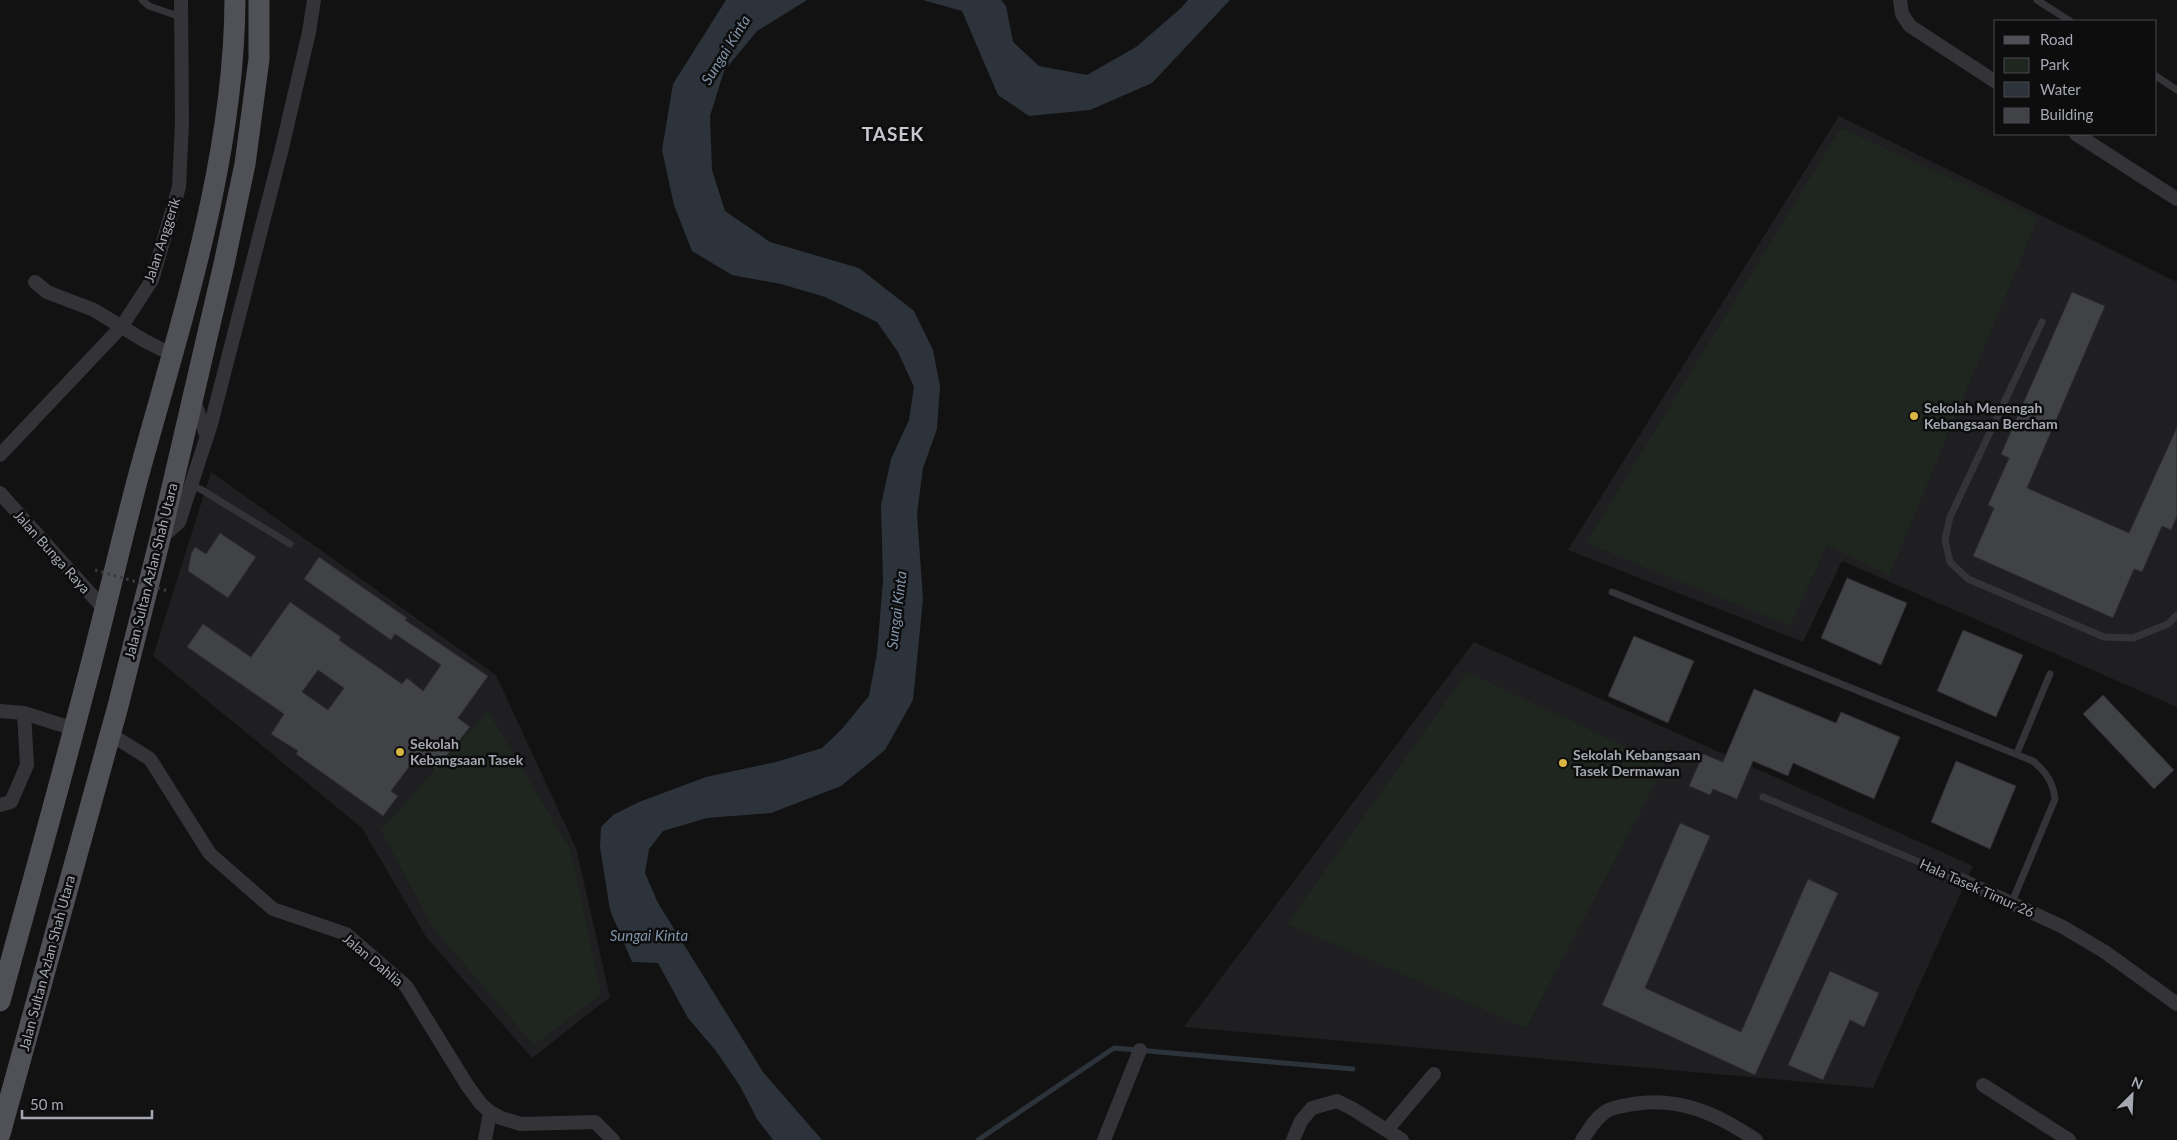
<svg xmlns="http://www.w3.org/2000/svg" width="2177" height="1140" viewBox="0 0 2177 1140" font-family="Lato,sans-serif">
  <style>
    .built { fill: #1f1e20 }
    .green { fill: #1f2620 }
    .water { fill: #2d333a }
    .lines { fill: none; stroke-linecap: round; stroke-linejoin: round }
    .stream { stroke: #2d333a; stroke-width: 5 }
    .building { fill: #414246; stroke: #2d2c2f; fill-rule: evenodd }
    .lane { stroke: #343438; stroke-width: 7 }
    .street { stroke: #343438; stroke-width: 14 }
    .primary { stroke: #505157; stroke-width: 21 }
    .path-bridge { stroke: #3a3b3f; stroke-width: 3; stroke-dasharray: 2.5 4; stroke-linecap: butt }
    .poi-dot { fill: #dab543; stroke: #0d0d0e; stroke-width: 2 }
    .labels { text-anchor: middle; stroke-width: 5; stroke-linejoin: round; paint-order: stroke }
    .street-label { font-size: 14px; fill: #a5a8b2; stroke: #0d0d0e }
    .poi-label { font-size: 14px; font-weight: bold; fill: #a5a8b2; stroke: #0d0d0e; text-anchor: start }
    .water-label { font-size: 15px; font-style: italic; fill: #8093a9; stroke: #0d0d0e }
    .district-label { font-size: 19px; font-weight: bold; letter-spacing: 1px; fill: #c6c7cf; stroke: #0d0d0e }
  </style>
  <rect width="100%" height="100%" fill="#121213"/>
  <!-- built -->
  <g class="built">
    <polygon points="1839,116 2177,282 2177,707 1842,561 1803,642 1568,550"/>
    <polygon points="211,472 496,675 576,848 610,997 532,1058 426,937 362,828 153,656"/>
    <polygon points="1474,642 1973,866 1873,1088 1184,1027"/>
  </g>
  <!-- green -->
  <g class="green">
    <polygon points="1841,128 2038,218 1889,576 1827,545 1790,626 1586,543"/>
    <polygon points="1467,672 1665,765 1526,1028 1287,924"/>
    <polygon points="488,711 571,851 601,994 534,1045 433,928 381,830"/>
  </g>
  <!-- water -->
  <g class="water">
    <polygon points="726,0 807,0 757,31 724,71 710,116 712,170 725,211 770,242 859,268 914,311 933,350 940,386 937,429 923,468 917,514 923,599 913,700 885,750 841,786 771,813 707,818 663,831 649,849 645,873 658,903 763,1072 822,1140 773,1140 757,1119 740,1086 716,1051 688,1018 658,963 632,962 610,910 600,847 601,827 613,815 639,802 706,777 776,762 822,748 841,730 869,696 877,653 883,581 881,505 891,459 909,420 914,387 898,352 877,322 825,297 781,284 732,275 692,251 674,205 662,150 673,84"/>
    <polygon points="923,0 1001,0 1006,6 1013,42 1039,66 1087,75 1136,47 1180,9 1188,0 1230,0 1152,83 1090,110 1029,116 998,95 962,11"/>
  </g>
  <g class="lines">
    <!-- stream -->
    <polyline class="stream" points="978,1140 1114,1048 1353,1069"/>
  </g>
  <!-- building -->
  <g class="building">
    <polygon points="2072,292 2105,306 2027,488 2129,533 2177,427 2177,516 2171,530 2162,526 2142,572 2134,569 2113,618 1973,556 1994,508 1988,505 2009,458 2001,454"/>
    <polygon points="220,533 256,557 228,598 188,571 191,554 195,547 206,554"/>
    <path d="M319,557L407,618L405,620L488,676L458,718L470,727L436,769L418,755L391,791L398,796L383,816L296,754L298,751L271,734L284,714L187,647L203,624L251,657L290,602L341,637L339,640L402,684L407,678L423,691L441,665L395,634L391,640L304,579ZM318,670L344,688L328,710L302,692Z"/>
    <polygon points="1847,578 1907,603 1881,665 1821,638"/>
    <polygon points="1963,630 2023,655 1996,717 1937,691"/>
    <polygon points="1634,636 1694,661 1668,723 1608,696"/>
    <polygon points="1754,689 1836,723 1841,712 1900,737 1874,799 1793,763 1788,776 1753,761 1737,799 1713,789 1710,795 1689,786 1703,754 1723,762"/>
    <polygon points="2103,695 2174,770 2154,789 2083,714"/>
    <polygon points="1956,761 2016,786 1990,849 1931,822"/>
    <polygon points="1680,823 1710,836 1645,988 1741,1032 1808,879 1838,893 1755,1075 1602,1005"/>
    <polygon points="1830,971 1879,993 1864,1027 1850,1020 1823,1080 1788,1065"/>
  </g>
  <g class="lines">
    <!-- lane -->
    <g class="lane">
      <polyline points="142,0 149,6 181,17"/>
      <polyline points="2037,0 2070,21"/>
      <polyline points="2156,76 2177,90"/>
      <polyline points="2042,322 1950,517 1945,540 1950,562 1968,579 2104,637 2133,638 2168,624 2177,615"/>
      <polyline points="191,485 202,490 290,544"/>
      <path d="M1612,592L2033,761C2046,772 2053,782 2055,799L2012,902"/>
      <polyline points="2017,753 2050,674"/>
      <polyline points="1763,797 1953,876"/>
    </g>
    <!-- street -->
    <g class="street">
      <polyline points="1900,0 1902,14 1910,26 1996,82"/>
      <polyline points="2076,134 2177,199"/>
      <polyline points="35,282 47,292 94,310 145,341 173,355"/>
      <polyline points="193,398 207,437"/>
      <polyline points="0,455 122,326 152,280 179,187 182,123 181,0"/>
      <polyline points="0,493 105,610"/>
      <polyline points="160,539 179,522 211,424 282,148 309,32 314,0"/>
      <polyline points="0,711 24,713 74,729"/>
      <polyline points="110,734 150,759 210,854 273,909 346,934 406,986 467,1085 481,1104 490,1112 501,1118 521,1124 595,1122 613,1140"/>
      <polyline points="0,805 11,802 27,765 24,713"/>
      <polyline points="1953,876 2063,927 2105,952 2177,1004"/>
      <polyline points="1983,1085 2069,1140"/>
      <polyline points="1387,1130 1434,1074"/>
      <polyline points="485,1140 490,1112"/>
      <polyline points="1104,1140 1140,1050"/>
      <polyline points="1293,1140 1301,1121 1312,1108 1337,1101 1353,1109 1402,1140"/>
      <path d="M1582,1140C1589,1130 1596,1117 1607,1111C1615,1106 1625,1106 1633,1104C1680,1096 1719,1115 1756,1140"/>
    </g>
    <!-- primary -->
    <g class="primary">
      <path d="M0,1001C28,898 57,795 84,691C104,618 120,544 140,470C182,317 234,161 235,0"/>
      <polyline points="0,1134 118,706 160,539 224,264 245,164 259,59 259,0"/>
    </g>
    <!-- path-bridge -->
    <polyline class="path-bridge" points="95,570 168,591"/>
  </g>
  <!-- markers -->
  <g class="poi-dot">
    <circle cx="1914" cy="416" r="5"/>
    <circle cx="400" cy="752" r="5"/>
    <circle cx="1563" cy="763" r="5"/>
  </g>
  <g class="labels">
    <!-- street labels -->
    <g class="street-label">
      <text transform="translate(162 240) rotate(-72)" y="5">Jalan Anggerik</text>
      <text transform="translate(52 552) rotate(48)" y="5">Jalan Bunga Raya</text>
      <text transform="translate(151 571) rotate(-76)" y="5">Jalan Sultan Azlan Shah Utara</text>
      <text transform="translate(1977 888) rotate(24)" y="5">Hala Tasek Timur 26</text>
      <text transform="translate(373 960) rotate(40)" y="5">Jalan Dahlia</text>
      <text transform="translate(47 963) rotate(-75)" y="5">Jalan Sultan Azlan Shah Utara</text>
    </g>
    <!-- poi labels -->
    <g class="poi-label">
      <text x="1924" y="413">Sekolah Menengah<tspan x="1924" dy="16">Kebangsaan Bercham</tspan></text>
      <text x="410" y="749">Sekolah<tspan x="410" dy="16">Kebangsaan Tasek</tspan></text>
      <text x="1573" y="760">Sekolah Kebangsaan<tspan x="1573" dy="16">Tasek Dermawan</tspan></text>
    </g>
    <!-- water labels -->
    <g class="water-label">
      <text transform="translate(726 50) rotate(-58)" y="5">Sungai Kinta</text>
      <text transform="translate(897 610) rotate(-83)" y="5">Sungai Kinta</text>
      <text x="649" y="941">Sungai Kinta</text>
    </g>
    <!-- district labels -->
    <g class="district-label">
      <text x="893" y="141">TASEK</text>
    </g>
  </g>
  <!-- legend -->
  <rect x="1994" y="20" width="162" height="115" fill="#0d0d0e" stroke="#4a4b50"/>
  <rect x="2004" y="36" width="25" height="8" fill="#505157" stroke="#4a4b50"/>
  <text x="2040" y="45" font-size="15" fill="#a5a8b2">Road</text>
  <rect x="2004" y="58" width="25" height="15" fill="#1f2620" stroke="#4a4b50"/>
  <text x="2040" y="70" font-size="15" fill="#a5a8b2">Park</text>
  <rect x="2004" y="82" width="25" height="15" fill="#2d333a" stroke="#4a4b50"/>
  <text x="2040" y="95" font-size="15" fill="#a5a8b2">Water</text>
  <rect x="2004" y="108" width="25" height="15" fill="#414246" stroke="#4a4b50"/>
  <text x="2040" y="120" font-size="15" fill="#a5a8b2">Building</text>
  <!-- north arrow -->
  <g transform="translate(2132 1095) rotate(24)" stroke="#0d0d0e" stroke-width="4" paint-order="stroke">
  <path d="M0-4L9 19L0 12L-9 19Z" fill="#a5a8b2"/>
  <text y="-8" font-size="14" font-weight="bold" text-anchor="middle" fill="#a5a8b2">N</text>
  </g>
  <!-- scale -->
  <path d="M22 1110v8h130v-8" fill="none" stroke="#a5a8b2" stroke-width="2.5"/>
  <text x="30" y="1110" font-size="15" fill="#a5a8b2" stroke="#0d0d0e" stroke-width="4" paint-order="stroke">50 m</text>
</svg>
